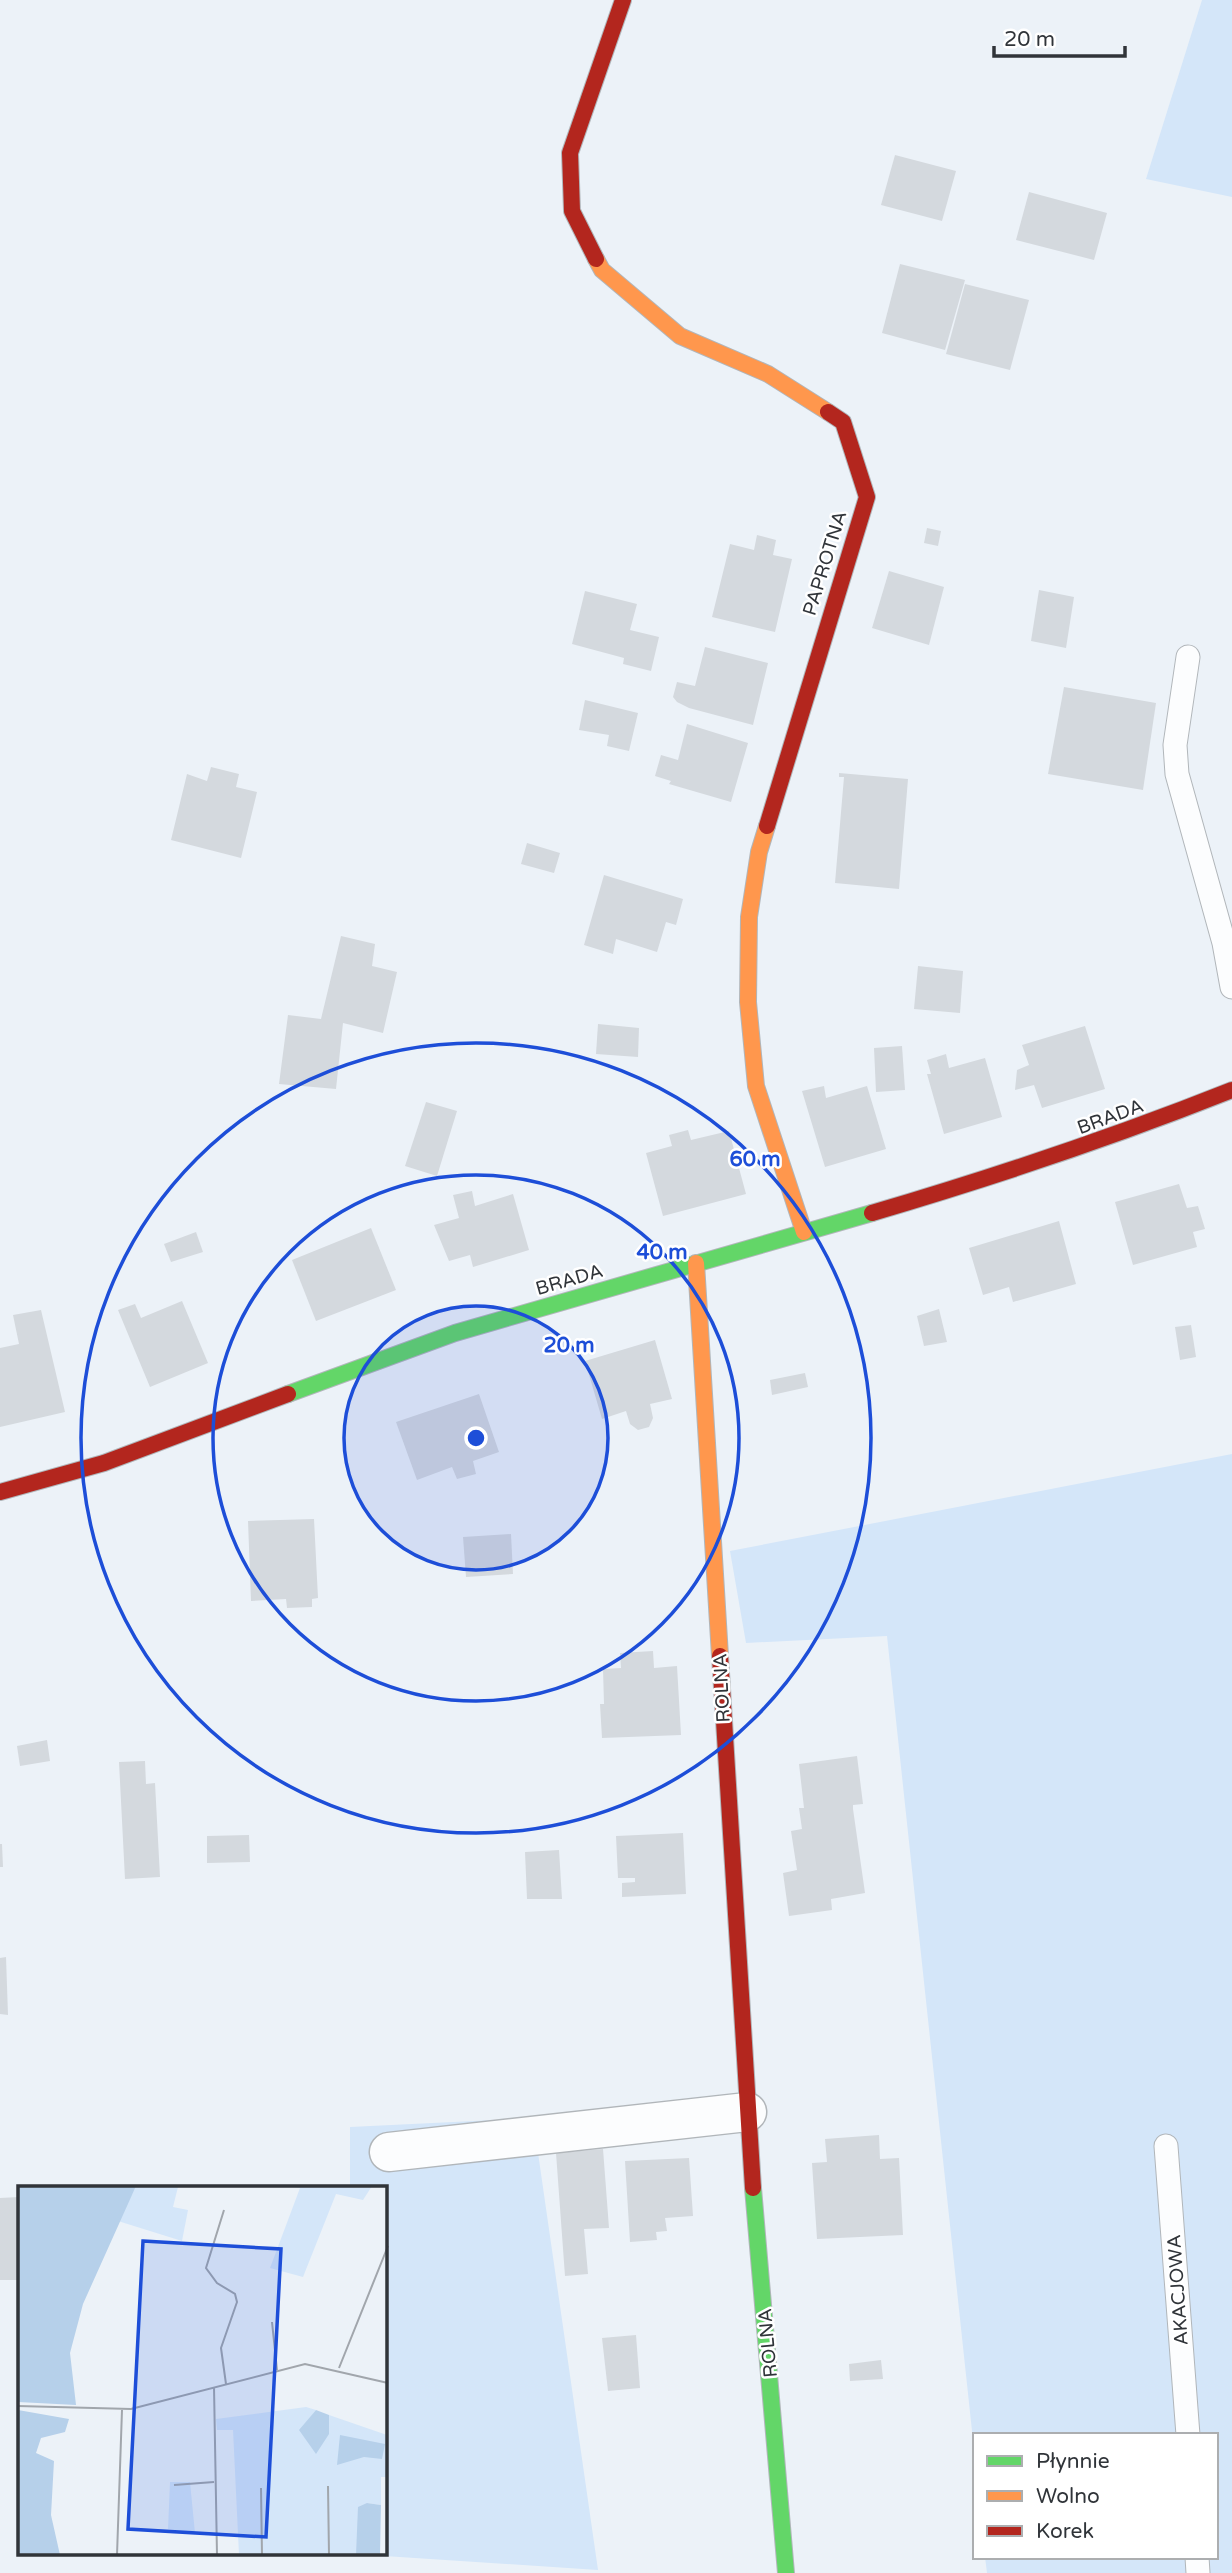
<svg xmlns="http://www.w3.org/2000/svg" width="1232" height="2573" viewBox="0 0 1232 2573" font-family="'Varela Round',sans-serif">
  <style>
    .green { fill: #d4e6f9 }
    .building { fill: #d4d9de }
    .lines { fill: none; stroke-linecap: round; stroke-linejoin: round }
    .lane-casing { stroke: #b1b6ba; stroke-width: 25 }
    .street-casing { stroke: #b1b6ba; stroke-width: 41 }
    .fast-casing { stroke: #b1b6ba; stroke-width: 18 }
    .slow-casing { stroke: #b1b6ba; stroke-width: 18 }
    .jam-casing { stroke: #b1b6ba; stroke-width: 18 }
    .lane { stroke: #fcfdfe; stroke-width: 23 }
    .street { stroke: #fcfdfe; stroke-width: 38 }
    .fast { stroke: #63d668; stroke-width: 16 }
    .slow { stroke: #ff974d; stroke-width: 16 }
    .jam { stroke: #b3261e; stroke-width: 16 }
    .ring { fill: none; stroke: #1d4ed8; stroke-width: 3.5 }
    .labels { text-anchor: middle; stroke-width: 5; stroke-linejoin: round; paint-order: stroke }
    .street-label { font-size: 19px; fill: #303439; stroke: #fff }
    .inset-road { fill: none; stroke: #a1a6ac; stroke-width: 2 }
    .view { fill: #1d4ed8; fill-opacity: 0.15; stroke: #1d4ed8; stroke-width: 3.5 }
    .inset-edge { fill: none; stroke: #303439; stroke-width: 3.5 }
    .centre { fill: #1d4ed8; stroke: #fff; stroke-width: 3.5 }
    .ring-label { font-size: 21px; text-anchor: middle; font-weight: bold; fill: #1d4ed8; stroke: #fff; stroke-width: 5; stroke-linejoin: round; paint-order: stroke }
  </style>
  <rect width="100%" height="100%" fill="#ecf2f8"/>
  <!-- green -->
  <g class="green">
    <polygon points="1202,0 1232,0 1232,197 1146,179"/>
    <polygon points="1232,1454 1232,2573 987,2573 985,2557 1216,2557 1216,2435 975,2435 975,2459 887,1636 746,1643 730,1551"/>
    <polygon points="533,2118 598,2570 354,2554 385,2554 385,2188 350,2188 350,2127"/>
  </g>
  <!-- building -->
  <g class="building">
    <polygon points="895,155 956,171 942,221 881,205"/>
    <polygon points="1029,192 1107,213 1094,260 1016,240"/>
    <polygon points="900,264 965,280 945,350 882,333"/>
    <polygon points="965,284 1029,300 1010,370 946,354"/>
    <polygon points="927,528 941,531 938,546 924,543"/>
    <polygon points="757,535 776,540 773,555 792,559 775,632 712,617 730,544 754,550"/>
    <polygon points="889,571 944,587 929,645 872,628"/>
    <polygon points="1039,590 1074,597 1066,648 1031,641"/>
    <polygon points="585,591 637,604 630,630 659,637 651,671 623,664 624,658 572,644"/>
    <polygon points="705,647 768,663 753,725 689,708 677,702 673,697 677,682 695,686"/>
    <polygon points="1064,687 1156,703 1143,790 1048,774"/>
    <polygon points="585,700 638,713 629,751 607,746 609,735 579,730"/>
    <polygon points="687,724 748,743 731,802 669,784 671,781 655,776 661,755 678,760"/>
    <polygon points="211,767 239,774 236,787 257,792 241,858 171,840 187,774 207,781"/>
    <polygon points="839,773 908,779 899,889 835,883 844,777 839,777"/>
    <polygon points="527,843 560,853 554,873 521,864"/>
    <polygon points="604,875 683,899 676,925 666,922 657,952 616,939 613,954 584,945"/>
    <polygon points="341,936 375,944 372,966 397,972 383,1033 343,1023 336,1089 279,1084 288,1015 321,1019"/>
    <polygon points="918,966 963,971 960,1013 914,1009"/>
    <polygon points="598,1024 639,1028 638,1057 596,1054"/>
    <polygon points="1085,1026 1105,1089 1042,1108 1034,1085 1015,1090 1017,1070 1029,1065 1022,1045"/>
    <polygon points="902,1046 905,1090 876,1092 874,1048"/>
    <polygon points="946,1054 949,1068 985,1058 1002,1117 944,1134 927,1074 931,1074 927,1060"/>
    <polygon points="824,1086 826,1098 867,1086 886,1149 825,1167 802,1091"/>
    <polygon points="426,1102 457,1111 437,1176 405,1166"/>
    <polygon points="688,1130 691,1140 729,1131 746,1194 663,1216 646,1153 672,1146 669,1135"/>
    <polygon points="1179,1184 1187,1208 1198,1206 1205,1229 1193,1232 1197,1247 1133,1265 1115,1202"/>
    <polygon points="472,1191 475,1206 513,1194 529,1250 473,1267 470,1255 449,1261 434,1225 459,1218 453,1195"/>
    <polygon points="1059,1221 1076,1284 1013,1302 1009,1287 983,1295 969,1248"/>
    <polygon points="371,1228 396,1290 316,1321 292,1260"/>
    <polygon points="196,1232 203,1252 171,1262 164,1244"/>
    <polygon points="182,1301 208,1363 150,1387 118,1310 135,1304 141,1318"/>
    <polygon points="939,1309 947,1342 924,1346 917,1316"/>
    <polygon points="41,1310 65,1412 0,1427 0,1348 19,1344 13,1315"/>
    <polygon points="1191,1325 1196,1357 1180,1360 1175,1327"/>
    <polygon points="655,1340 672,1399 650,1404 653,1418 649,1427 638,1430 630,1424 626,1411 602,1419 585,1361"/>
    <polygon points="805,1373 808,1387 772,1395 770,1380"/>
    <polygon points="479,1394 499,1452 473,1461 476,1474 457,1479 452,1467 417,1480 396,1422"/>
    <polygon points="314,1519 318,1598 312,1599 312,1607 287,1608 286,1599 251,1601 248,1521"/>
    <polygon points="511,1534 513,1574 466,1577 463,1537"/>
    <polygon points="653,1651 654,1668 677,1666 681,1735 602,1738 600,1704 604,1704 603,1669 621,1668 620,1653"/>
    <polygon points="47,1740 50,1761 20,1766 17,1746"/>
    <polygon points="857,1756 863,1804 853,1805 853,1809 865,1893 831,1899 832,1910 789,1916 783,1873 797,1870 791,1831 802,1829 799,1808 804,1808 799,1764"/>
    <polygon points="145,1761 146,1784 155,1783 160,1877 125,1879 119,1762"/>
    <polygon points="683,1833 686,1894 622,1897 622,1883 635,1882 635,1878 618,1878 616,1836"/>
    <polygon points="249,1835 250,1862 207,1863 207,1836"/>
    <polygon points="0,1844 2,1844 3,1867 0,1867"/>
    <polygon points="559,1850 562,1899 527,1899 525,1852"/>
    <polygon points="6,1957 8,2015 0,2014 0,1958"/>
    <polygon points="879,2135 880,2159 899,2158 903,2235 817,2239 812,2163 827,2162 825,2139"/>
    <polygon points="603,2149 609,2228 584,2229 588,2274 565,2276 556,2153"/>
    <polygon points="689,2158 693,2216 665,2218 667,2231 656,2232 657,2240 630,2242 625,2161"/>
    <polygon points="19,2197 19,2264 17,2264 17,2280 0,2280 0,2198"/>
    <polygon points="636,2335 640,2388 608,2391 602,2338"/>
    <polygon points="881,2360 883,2379 850,2381 849,2364"/>
  </g>
  <g class="lines">
    <!-- lane casing -->
    <g class="lane-casing">
      <g id="lane">
        <polyline points="1188,657 1175,745 1177,774 1224,943 1232,987"/>
        <polyline points="1166,2146 1188,2435"/>
        <polyline points="1197,2557 1198,2573"/>
      </g>
    </g>
    <!-- street casing -->
    <g class="street-casing">
      <polyline id="street" points="389,2152 747,2112"/>
    </g>
    <!-- fast casing -->
    <g class="fast-casing">
      <g id="fast">
        <polyline points="288,1394 455,1333 872,1213"/>
        <polyline points="753,2188 786,2573"/>
      </g>
    </g>
    <!-- slow casing -->
    <g class="slow-casing">
      <g id="slow">
        <polyline points="596,259 602,270 680,336 768,374 828,412"/>
        <polyline points="767,826 759,852 749,917 748,1002 756,1086 804,1232"/>
        <polyline points="696,1263 720,1656"/>
      </g>
    </g>
    <!-- jam casing -->
    <g class="jam-casing">
      <g id="jam">
        <polyline points="596,259 572,211 570,153 623,0"/>
        <polyline points="767,826 867,497 843,422 828,412"/>
        <path d="M872,1213C994,1177 1114,1137 1232,1090"/>
        <polyline points="0,1492 104,1463 288,1394"/>
        <polyline points="720,1656 753,2188"/>
      </g>
    </g>
    <!-- lane -->
    <use href="#lane" class="lane"/>
    <!-- street -->
    <use href="#street" class="street"/>
    <!-- fast -->
    <use href="#fast" class="fast"/>
    <!-- slow -->
    <use href="#slow" class="slow"/>
    <!-- jam -->
    <use href="#jam" class="jam"/>
  </g>
  <!-- distance rings -->
  <circle cx="476" cy="1438" r="132" fill="#1d4ed8" fill-opacity=".12"/>
  <g class="ring">
    <circle cx="476" cy="1438" r="132"/>
    <circle cx="476" cy="1438" r="263"/>
    <circle cx="476" cy="1438" r="395"/>
  </g>
  <g class="labels">
    <!-- street labels -->
    <g class="street-label">
      <text transform="translate(824 563) rotate(-73)" y="7">PAPROTNA</text>
      <text transform="translate(1110 1116) rotate(-20)" y="7">BRADA</text>
      <text transform="translate(569 1279) rotate(-16)" y="7">BRADA</text>
      <text transform="translate(721 1688) rotate(-93)" y="7">ROLNA</text>
      <text transform="translate(1177 2290) rotate(-94)" y="7">AKACJOWA</text>
      <text transform="translate(767 2343) rotate(-95)" y="7">ROLNA</text>
    </g>
  </g>
  <!-- overview -->
  <g transform="translate(18 2186)">
    <rect width="369" height="369" fill="#ecf2f8"/>
    <path d="M118,0H242L160,1L155,21L170,24L164,55L100,35ZM270,0H354L345,14L318,8L285,91L252,82L282,2ZM288,221L298,224L282,244L311,248V229L369,249V291H363V319L349,317L338,369H221L215,244H199L198,233ZM152,296H172L177,347L150,343Z" fill="#d4e6f9"/>
    <path d="M0,0H118L65,118L52,167L58,219L0,216ZM0,224L51,233L47,246L23,252L18,267L36,275L33,329L42,369H0ZM298,224L311,229V248L298,268L281,244ZM322,249L367,258L364,273L346,271L319,279ZM349,317L363,319L362,369H338L340,321Z" fill="#b6d0ea"/>
    <path class="inset-road" d="M206,24L188,82L199,97L217,108L219,116L203,162L208,198M254,136L259,184M321,182L370,60M196,201L199,369M0,220L113,223L287,178L370,197M156,299L196,296M310,300L311,369M243,302L244,369M99,369L104,224"/>
    <path class="view" d="M125,55L263,63L248,351L110,343Z"/>
    <rect width="369" height="369" class="inset-edge"/>
  </g>
  <circle cx="476" cy="1438" r="10" class="centre"/>
  <g class="ring-label">
    <text x="755" y="1166">60 m</text>
    <text x="662" y="1259">40 m</text>
    <text x="569" y="1352">20 m</text>
  </g>
  <!-- legend -->
  <rect x="973" y="2433" width="245" height="126" fill="#ffffff" stroke="#acaeb0" stroke-width="2"/>
  <rect x="987" y="2456" width="35" height="10" fill="#63d668" stroke="#acaeb0" stroke-width="2"/>
  <text x="1036" y="2468" font-size="21" fill="#303439">Płynnie</text>
  <rect x="987" y="2491" width="35" height="10" fill="#ff974d" stroke="#acaeb0" stroke-width="2"/>
  <text x="1036" y="2503" font-size="21" fill="#303439">Wolno</text>
  <rect x="987" y="2526" width="35" height="10" fill="#b3261e" stroke="#acaeb0" stroke-width="2"/>
  <text x="1036" y="2538" font-size="21" fill="#303439">Korek</text>
  <!-- scale -->
  <path d="M994 46v10h131v-10" fill="none" stroke="#303439" stroke-width="3.5"/>
  <text x="1004" y="46" font-size="21" fill="#303439" stroke="#ffffff" stroke-width="5" paint-order="stroke">20 m</text>
</svg>
